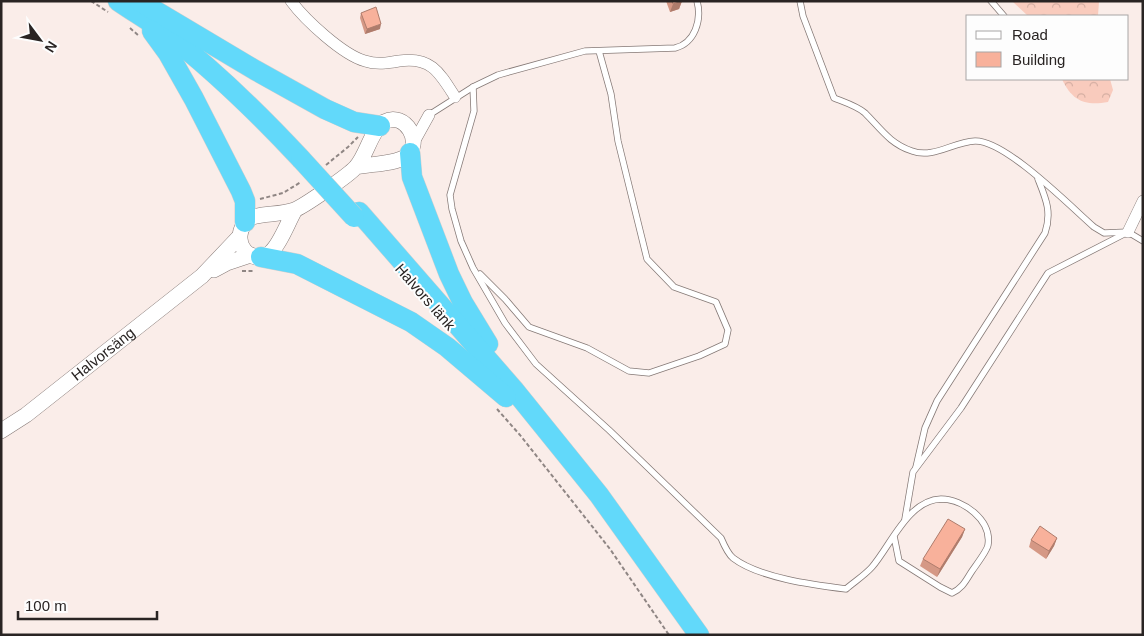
<svg xmlns="http://www.w3.org/2000/svg" width="1144" height="636" viewBox="0 0 1144 636" font-family="Helvetica,sans-serif">
  <style>
    .forest { fill: url(#forest-crowns) }
    .lines { fill: none; stroke-linecap: round; stroke-linejoin: round }
    .lane-casing { stroke: #857976; stroke-width: 7 }
    .street-casing { stroke: #857976; stroke-width: 12 }
    .secondary-casing { stroke: #857976; stroke-width: 16 }
    .highway-casing { stroke: #d0cfcf; stroke-width: 21 }
    .path { stroke: #8f8684; stroke-width: 2; stroke-dasharray: 4 2.5; stroke-linecap: butt }
    .lane { stroke: #fff; stroke-width: 5.5 }
    .street { stroke: #fff; stroke-width: 11 }
    .secondary { stroke: #fff; stroke-width: 15 }
    .highway { stroke: #62d9fa; stroke-width: 20 }
    .highway-bridge-casing { stroke: #d0cfcf; stroke-width: 21; stroke-linecap: butt }
    .highway-bridge { stroke: #62d9fa; stroke-width: 20 }
    .wall { fill: #d59885 }
    .shaded-wall { fill: #ae7c6c }
    .building { fill: #f8b19b; stroke: #ae7c6c }
    .labels { text-anchor: middle; stroke-width: 4; stroke-linejoin: round; paint-order: stroke }
    .street-label { font-size: 15px; fill: #292423; stroke: #fdfdfd }
  </style>
  <defs>
    <pattern id="forest-crowns" width="20" height="18" patternUnits="userSpaceOnUse" patternTransform="scale(1.25)"><rect width="20" height="18" fill="#f9cbbd"/><path d="M2 6a3 3 0 1 1 6 0M12 15a3 3 0 1 1 6 0" fill="none" stroke="#d5aea2"/></pattern>
  </defs>
  <rect width="100%" height="100%" fill="#faede9"/>
  <!-- forest -->
  <g class="forest">
    <polygon points="1012,1 1099,1 1098,16 1028,16"/>
    <path d="M1062,79H1110L1113,90L1108,102C1085,106 1072,101 1062,79Z"/>
  </g>
  <g class="lines">
    <!-- lane casing -->
    <g class="lane-casing">
      <g id="lane">
        <path d="M800,1L803,16L834,98C844,102 857,106 865,113C880,128 890,144 912,151C933,159 953,142 975,141C1005,140 1069,205 1094,227L1104,233L1128,232"/>
        <polyline points="991,1 1004,16"/>
        <path d="M473,87L474,111L450,195L452,209L461,241L473,268L505,323L536,364L609,430L721,538C724,545 728,554 733,558C759,578 814,585 846,589C854,582 865,575 872,567C891,545 908,500 941,499C963,499 992,520 988,545C987,551 976,565 972,571C966,580 963,588 952,593L940,587L899,561L894,536"/>
        <path d="M429,115L473,87L498,75L585,51L675,48C695,43 702,20 697,1"/>
        <polyline points="480,274 505,299 529,327 587,348 629,371 649,373 699,356 725,344 728,330 716,302 674,287 647,259 618,141 611,94 599,51"/>
        <path d="M916,467L925,428L937,401L1045,233C1052,212 1046,199 1038,179"/>
        <polyline points="905,519 913,472 961,408 1048,273 1128,232 1143,241"/>
      </g>
    </g>
    <!-- street casing -->
    <g class="street-casing">
      <g id="street">
        <path d="M291,1C305,20 343,55 365,61C377,65 388,63 399,61C431,56 440,73 455,97"/>
        <polyline points="414,142 429,115"/>
        <polyline points="1128,232 1143,201"/>
      </g>
    </g>
    <!-- secondary casing -->
    <g class="secondary-casing">
      <g id="secondary">
        <path d="M295,210C288,222 281,242 272,251C254,270 225,242 249,218C263,213 279,215 294,210C303,207 349,175 356,167C367,155 371,130 384,122C405,110 425,144 405,157C394,164 370,164 356,167"/>
        <polyline points="214,270 227,263 251,255"/>
        <path id="s1" d="M1,431L26,415L202,276L239,237"/>
      </g>
    </g>
    <!-- highway casing -->
    <g class="highway-casing">
      <g id="highway">
        <path d="M118,1C134,12 151,22 166,33C215,71 259,114 301,159"/>
        <polyline points="139,1 255,70 325,109 354,122 380,126"/>
        <polyline points="152,31 168,53 194,99 241,191 245,201 245,222"/>
        <polyline points="410,153 412,177 449,274 463,303 488,344"/>
        <polyline points="359,212 515,391 599,495 699,635"/>
        <polyline points="261,257 297,264 411,322 447,347 506,397"/>
      </g>
    </g>
    <!-- path -->
    <g class="path">
      <polyline points="91,1 108,12"/>
      <polyline points="130,28 138,35"/>
      <polyline points="326,165 348,147 358,137"/>
      <polyline points="260,199 283,193 301,182"/>
      <polyline points="242,271 255,271"/>
      <polyline points="497,409 520,435 610,549 669,635"/>
    </g>
    <!-- lane -->
    <use href="#lane" class="lane"/>
    <!-- street -->
    <use href="#street" class="street"/>
    <!-- secondary -->
    <use href="#secondary" class="secondary"/>
    <!-- highway -->
    <use href="#highway" class="highway"/>
    <!-- highway-bridge casing -->
    <g class="highway-bridge-casing">
      <polyline id="highway-bridge" points="301,159 354,217"/>
    </g>
    <!-- highway-bridge -->
    <use href="#highway-bridge" class="highway-bridge"/>
  </g>
  <!-- wall -->
  <g class="wall">
    <polygon points="666,1 682,1 679,9 670,12"/>
    <polygon points="361,13 380,29 365,34 360,18"/>
    <polygon points="965,529 962,537 937,577 920,566 923,559"/>
    <polygon points="1057,538 1054,546 1046,559 1029,547 1031,540"/>
  </g>
  <!-- shaded-wall -->
  <g class="shaded-wall">
    <polygon points="682,1 679,9 670,12 673,4"/>
    <polygon points="381,24 380,29 365,34 367,29"/>
    <polygon points="965,529 962,537 937,577 940,569"/>
    <polygon points="1057,538 1054,546 1046,559 1049,551"/>
  </g>
  <!-- building -->
  <g class="building">
    <polygon points="672,1 682,1 673,4"/>
    <polygon points="376,7 381,24 367,29 361,13"/>
    <polygon points="948,519 965,529 940,569 923,559"/>
    <polygon points="1040,526 1057,538 1049,551 1031,540"/>
  </g>
  <g class="labels">
    <!-- street labels -->
    <g class="street-label">
      <text transform="translate(425 297) rotate(49)" y="5">Halvors länk</text>
      <text dy="5" stroke="none"><textPath href="#s1" startOffset="128">Halvorsäng</textPath></text>
    </g>
  </g>
  <!-- border -->
  <rect width="1144" height="636" fill="none" stroke="#292423" stroke-width="5"/>
  <!-- legend -->
  <rect x="966" y="15" width="162" height="65" fill="#fdfdfd" stroke="#a8a6a6"/>
  <rect x="976" y="31" width="25" height="8" fill="#ffffff" stroke="#a8a6a6"/>
  <text x="1012" y="40" font-size="15" fill="#292423">Road</text>
  <rect x="976" y="52" width="25" height="15" fill="#f8b19b" stroke="#a8a6a6"/>
  <text x="1012" y="65" font-size="15" fill="#292423">Building</text>
  <!-- north arrow -->
  <g transform="translate(40 40) rotate(122)" stroke="#fdfdfd" stroke-width="4" paint-order="stroke">
  <path d="M0-4L9 19L0 12L-9 19Z" fill="#292423"/>
  <text y="-8" font-size="14" font-weight="bold" text-anchor="middle" fill="#292423">N</text>
  </g>
  <!-- scale -->
  <path d="M18 611v8h139v-8" fill="none" stroke="#292423" stroke-width="2.5"/>
  <text x="25" y="611" font-size="15" fill="#292423" stroke="#fdfdfd" stroke-width="4" paint-order="stroke">100 m</text>
</svg>
